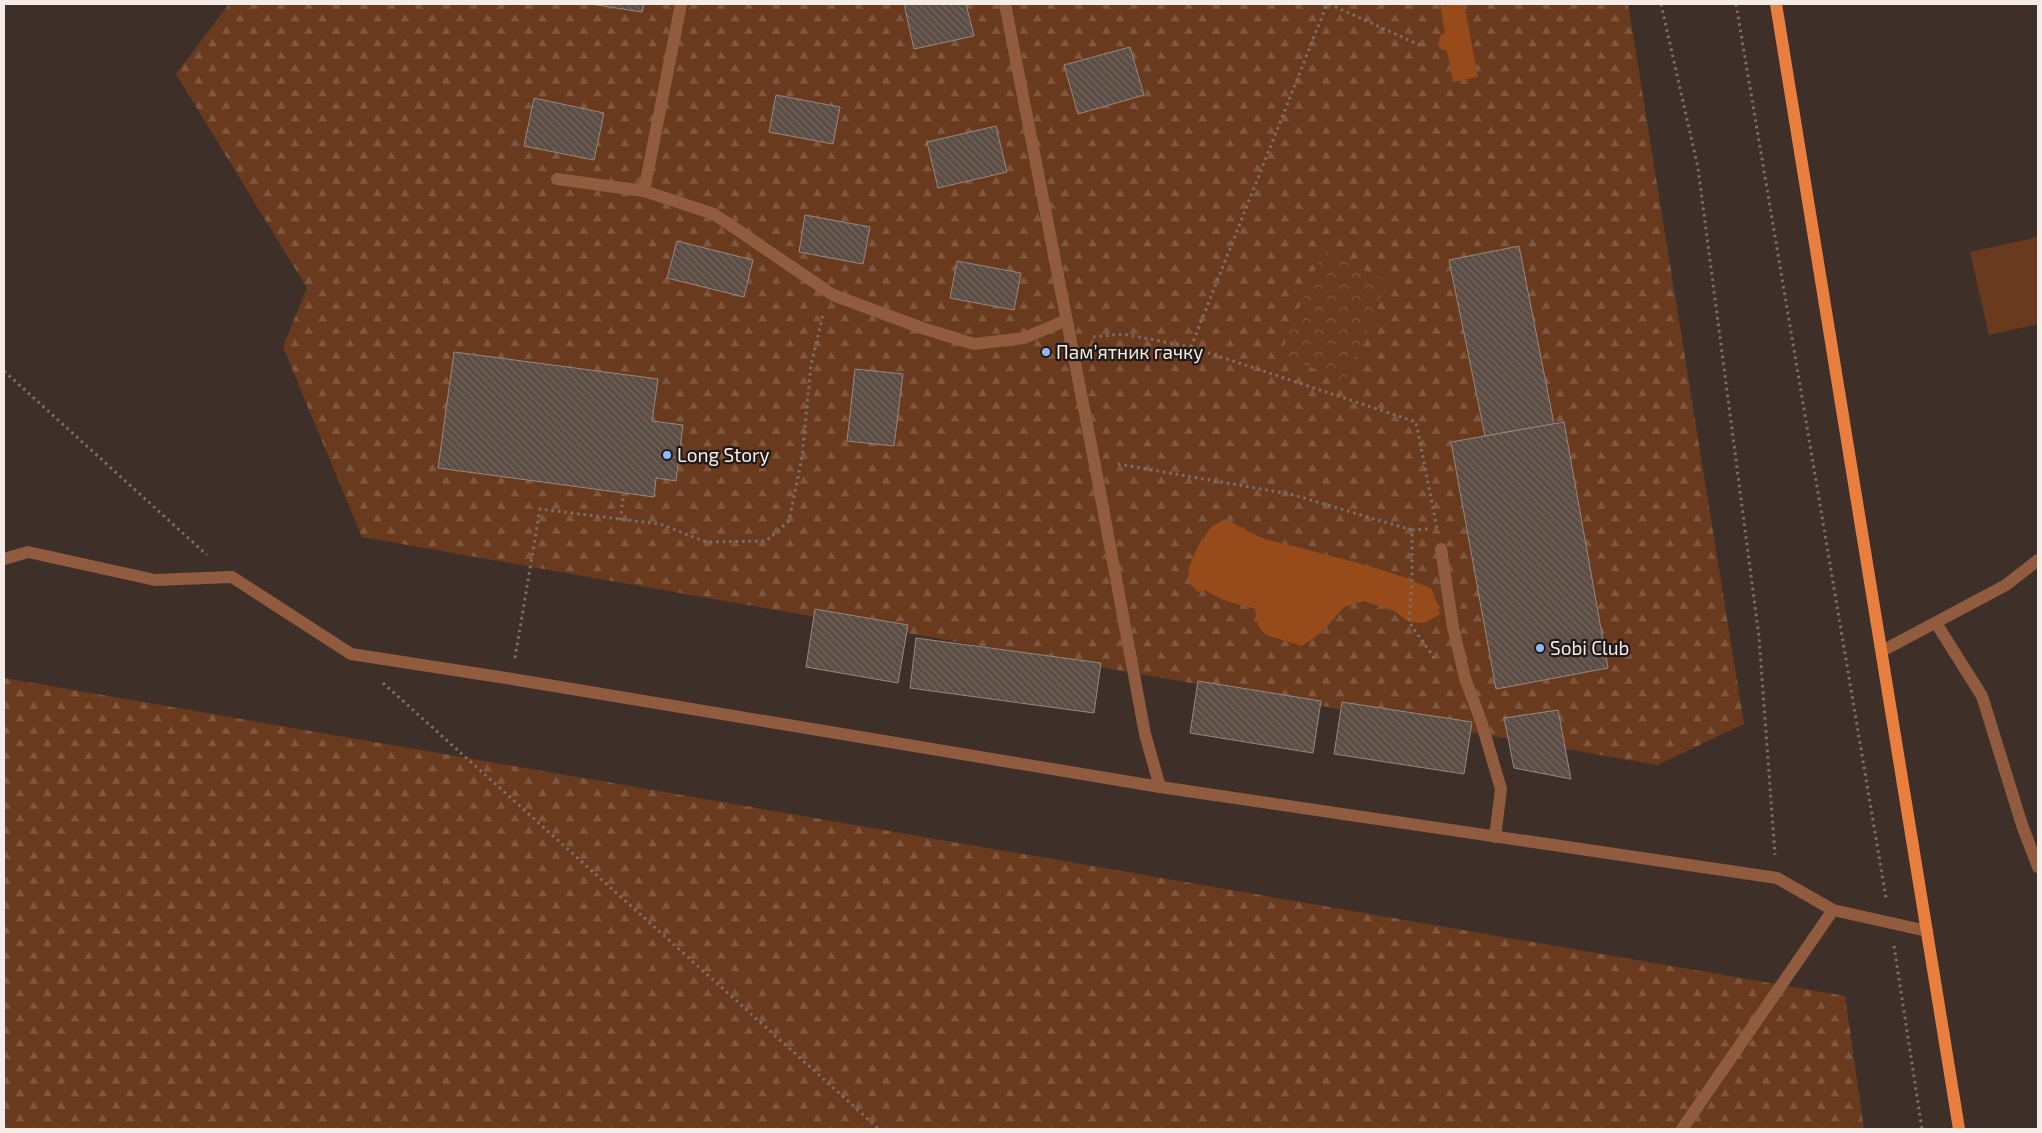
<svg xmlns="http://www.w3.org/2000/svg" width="2042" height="1133" viewBox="0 0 2042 1133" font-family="'Exo 2',sans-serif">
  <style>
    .grass { fill: #6a3a1e }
    .forest { fill: url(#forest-firs) }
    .park { fill: url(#park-crowns) }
    .water { fill: #984b1a }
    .building { fill: url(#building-back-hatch); stroke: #98877f }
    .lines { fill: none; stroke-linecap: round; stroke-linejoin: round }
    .path { stroke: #7c6f68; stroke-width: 3; stroke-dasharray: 2.5 4; stroke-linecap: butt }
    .minor { stroke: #905b3f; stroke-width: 12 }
    .major { stroke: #e97f3f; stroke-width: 12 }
    .poi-dot { fill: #8eb9fc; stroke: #201916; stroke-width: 2 }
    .labels { text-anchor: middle; stroke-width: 4.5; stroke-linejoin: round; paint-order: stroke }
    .poi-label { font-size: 19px; fill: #f5ece7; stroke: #201916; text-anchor: start }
  </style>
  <defs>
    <pattern id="forest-firs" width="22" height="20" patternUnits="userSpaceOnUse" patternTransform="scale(1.25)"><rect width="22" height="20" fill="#6a3a1e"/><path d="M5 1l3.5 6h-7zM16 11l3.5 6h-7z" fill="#80573f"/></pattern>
    <pattern id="park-crowns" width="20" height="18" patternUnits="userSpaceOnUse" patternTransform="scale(1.25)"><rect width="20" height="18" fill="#6a3a1e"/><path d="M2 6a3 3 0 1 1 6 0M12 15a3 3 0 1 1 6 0" fill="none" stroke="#80573f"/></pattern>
    <pattern id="building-back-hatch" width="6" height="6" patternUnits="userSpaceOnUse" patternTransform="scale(1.25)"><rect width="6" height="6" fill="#5b4c44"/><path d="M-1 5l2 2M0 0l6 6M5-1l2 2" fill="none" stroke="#73665f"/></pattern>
  </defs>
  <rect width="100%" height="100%" fill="#3e3028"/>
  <!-- grass -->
  <polygon class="grass" points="2038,237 2038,324 1989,335 1970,252"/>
  <!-- forest -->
  <g class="forest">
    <polygon points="229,4 1628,4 1744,724 1657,765 362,537 283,347 307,288 176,74"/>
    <polygon points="4,678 1845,996 1864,1129 4,1129"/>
  </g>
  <!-- park -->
  <polygon class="park" points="1323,252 1388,281 1345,382 1280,354"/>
  <!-- water -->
  <g class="water">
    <polygon points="1440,4 1464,4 1478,77 1453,82 1447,51 1441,49 1438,45 1440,36 1445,33"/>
    <path d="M1225,519C1238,525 1250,533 1263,538C1279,544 1296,546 1312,551C1353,562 1394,571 1432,589L1440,614L1424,623L1409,622L1394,611L1364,601L1344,607L1322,632L1302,646L1266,635L1258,626L1255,609L1223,600L1205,590L1198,592L1190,584L1188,573L1190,565L1195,552L1211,527Z"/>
  </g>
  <!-- building -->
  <g class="building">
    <polygon points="591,4 644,4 642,12"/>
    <polygon points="904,4 966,4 974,36 914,49"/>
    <polygon points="1130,47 1144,95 1078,114 1064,65"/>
    <polygon points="776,95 840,107 833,144 769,132"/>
    <polygon points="534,98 604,113 594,160 524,146"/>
    <polygon points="996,126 1007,172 938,188 927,142"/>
    <polygon points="805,215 870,227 863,264 799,252"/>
    <polygon points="677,241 753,260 744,297 667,278"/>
    <polygon points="1519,246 1554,424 1485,436 1449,260"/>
    <polygon points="957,261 1021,273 1014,310 950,298"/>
    <polygon points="454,352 658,379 652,421 683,425 676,481 656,478 654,497 438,468"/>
    <polygon points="855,369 903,374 894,446 847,441"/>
    <polygon points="1564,422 1608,668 1496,689 1451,442"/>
    <polygon points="815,609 908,625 898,683 806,667"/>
    <polygon points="916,638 1101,663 1094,713 910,688"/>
    <polygon points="1198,681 1321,701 1313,753 1190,733"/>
    <polygon points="1342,702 1472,722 1464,774 1334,754"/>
    <polygon points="1558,710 1571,779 1514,768 1504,718"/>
  </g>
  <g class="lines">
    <!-- path -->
    <g class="path">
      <polyline points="1329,4 1424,47"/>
      <polyline points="1661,4 1698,168 1759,637 1775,855"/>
      <polyline points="1736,4 1886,898"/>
      <polyline points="1093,337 1123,334 1191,347 1416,422 1437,528"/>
      <polyline points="1191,347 1327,4"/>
      <polyline points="4,371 207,555"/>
      <polyline points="1118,464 1290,494 1412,530 1412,579 1409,622 1435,659"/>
      <polyline points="620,520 624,493"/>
      <polyline points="1412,530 1429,529"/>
      <polyline points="515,658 540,509 660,524 706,542 766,541 789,521 802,457 811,365 823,315"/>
      <polyline points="383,683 879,1129"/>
      <polyline points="1894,946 1922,1129"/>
    </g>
    <!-- minor -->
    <g class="minor">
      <polyline points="1005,4 1094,460 1145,734 1160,787"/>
      <polyline points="557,179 644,191 714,214 833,295 922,328 974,344 1024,338 1067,320"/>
      <polyline points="644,191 681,4"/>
      <polyline points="1441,549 1453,627 1465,678 1481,721 1501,789 1495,837"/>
      <polyline points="4,559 28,552 155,580 232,577 351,654 512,679 1160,787 1777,878 1833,910 1927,931"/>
      <polyline points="1936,623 1982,696 2022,825 2038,867"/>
      <polyline points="1882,651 2006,585 2038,560"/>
      <polyline points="1682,1129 1833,910"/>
    </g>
    <!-- major -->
    <polyline class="major" points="1776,4 1959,1129"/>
  </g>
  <!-- markers -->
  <g class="poi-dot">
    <circle cx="1046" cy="352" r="5"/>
    <circle cx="667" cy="455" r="5"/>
    <circle cx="1540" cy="648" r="5"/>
  </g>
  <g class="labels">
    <!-- poi labels -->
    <g class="poi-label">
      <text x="1056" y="359">Памʼятник гачку</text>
      <text x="677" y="462">Long Story</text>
      <text x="1550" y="655">Sobi Club</text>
    </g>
  </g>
  <!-- border -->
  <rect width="2042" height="1133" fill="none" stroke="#f5ece7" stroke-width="10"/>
</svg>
